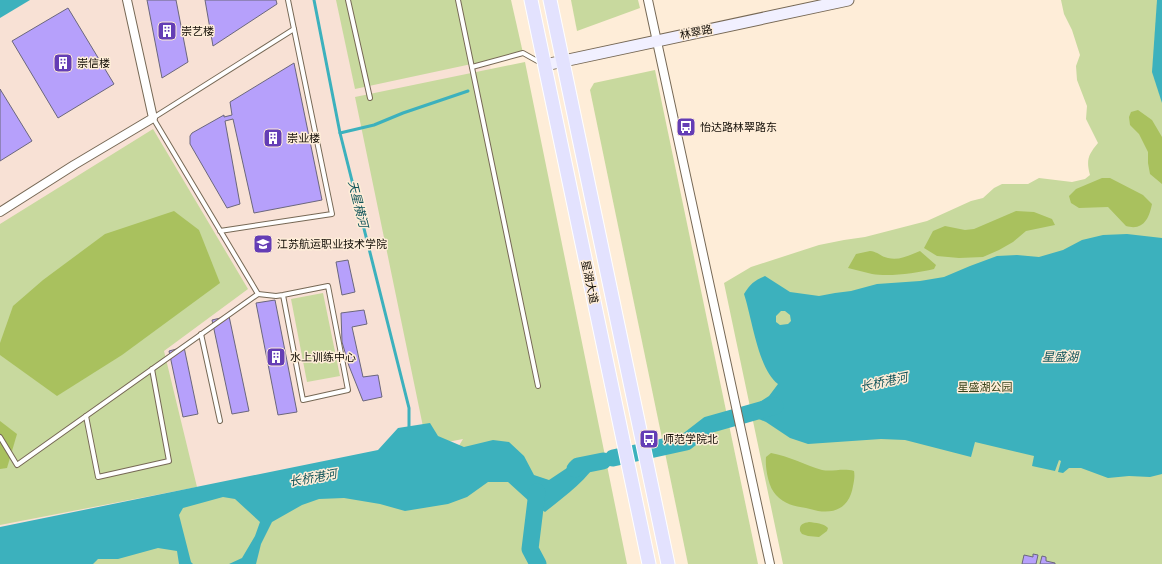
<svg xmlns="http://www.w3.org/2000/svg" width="1162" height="564" viewBox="0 0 1162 564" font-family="Barlow,'Noto Sans SC',sans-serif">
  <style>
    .education { fill: #f8e1d5 }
    .green { fill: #c8d99e }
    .forest { fill: #a9c15e }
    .water { fill: #3cb1bd; fill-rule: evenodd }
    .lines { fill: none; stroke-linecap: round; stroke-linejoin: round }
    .stream { stroke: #3cb1bd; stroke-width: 3 }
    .river { stroke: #3cb1bd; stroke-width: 17 }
    .building { fill: #b6a0fb; stroke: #6b677c }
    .lane-casing { stroke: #766855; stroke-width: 6 }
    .street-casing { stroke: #766855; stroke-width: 10 }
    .secondary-casing { stroke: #766855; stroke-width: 13 }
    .primary-casing { stroke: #fff; stroke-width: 15 }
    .lane { stroke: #fff; stroke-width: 4 }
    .street { stroke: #fff; stroke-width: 8 }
    .secondary { stroke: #f1f0ff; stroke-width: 11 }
    .primary { stroke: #e3e2fe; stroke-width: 13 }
    .labels { text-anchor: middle; stroke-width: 3; stroke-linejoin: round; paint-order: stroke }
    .poi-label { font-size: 11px; fill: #120d06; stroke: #feedd8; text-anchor: start }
    .street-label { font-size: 11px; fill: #120d06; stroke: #feedd8 }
    .park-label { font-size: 11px; fill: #39431a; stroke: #feedd8 }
    .water-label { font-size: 12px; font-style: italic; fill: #0f5359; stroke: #feedd8 }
  </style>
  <rect width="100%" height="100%" fill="#feedd8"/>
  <!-- education -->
  <polygon class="education" points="0,0 477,0 561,419 442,474 0,535"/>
  <!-- green -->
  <g class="green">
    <polygon points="336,0 511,0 523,53 355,89"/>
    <polygon points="571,0 638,0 640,8 577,31"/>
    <path d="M1061,0H1162V564H783L724,283L751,267L819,245L844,240L865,237L927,221L971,201L983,198L994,188L1002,184H1028L1039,178L1072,182L1085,179L1090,175C1086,160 1088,155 1098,143L1086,119L1087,106L1077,80L1076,66L1080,55L1072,30L1064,14Z"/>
    <polygon points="525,62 627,564 0,564 198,499 442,474 463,439 427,446 355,97"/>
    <polygon points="655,70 758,564 688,564 590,90 594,83"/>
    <polygon points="153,129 248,289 164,351 197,487 0,525 0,224"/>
    <polygon points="323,293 340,376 307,382 291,299"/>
  </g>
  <!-- forest -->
  <g class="forest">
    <polygon points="1138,110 1152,120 1162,137 1162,184 1150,174 1148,163 1148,152 1139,134 1130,125 1129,117 1131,112"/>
    <path d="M1102,178H1110L1143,195L1152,204C1149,219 1143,231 1126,226L1108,207L1079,208L1071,203L1069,196L1076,189Z"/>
    <polygon points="174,211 199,230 220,283 122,355 57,396 0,355 0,343 13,306 43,280 105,234"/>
    <polygon points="1016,211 1034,212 1052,219 1055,225 1026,231 1013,242 999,250 983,257 959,258 937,256 924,248 933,231 945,226 965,230 974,229"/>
    <path d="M870,251C879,252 881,257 888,258C899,261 910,255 920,251L936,265L934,269C916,273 890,277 872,274C864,272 856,270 848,268L856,254Z"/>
    <polygon points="0,421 17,434 7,468 0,469"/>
    <path d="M771,453C789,456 805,465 822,470C832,472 843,468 854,471C855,476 854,481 853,486C850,505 838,514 818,511C814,510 810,509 806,508C794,506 784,504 776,495C768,487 765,467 766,457Z"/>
    <path d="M809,522C816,523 823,523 828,528L827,531L819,537L808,536L802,534L800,531C799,524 804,523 809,522Z"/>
  </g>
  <!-- water -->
  <g class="water">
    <polygon points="0,0 30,0 0,18"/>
    <polygon points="1157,0 1162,0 1162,103 1152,72"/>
    <path d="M1127,234L1162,238V474L1150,477L1129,476L1108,478L1081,468H1069L1063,473L1058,472L1061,461L1059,460L1055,471L1032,466L1034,456L975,442L971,457L905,440L881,439L808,444L790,438L766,422L754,417L752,407L769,396L778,384C758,369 752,318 744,294C750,284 755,280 765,276L790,292L819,296L835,293L851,291L877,284L920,281L944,277L970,266L997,256L1017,255L1039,257L1063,250L1082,240L1103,235ZM781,311H785L790,315L791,321L788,324L780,325L776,322V316Z"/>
    <path d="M430,423L438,436L464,447L493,440L509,442L524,456L534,475L549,480L576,462L600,457C588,480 565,496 545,512L530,502L508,482H488L467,497L448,504L405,511L380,504L344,498L319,499L302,505L272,522L261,544L256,564H229L242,558L255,536L260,522L235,499L223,497L183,508L179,515L191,562L193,564H179L177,551L158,548L118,559H98L93,564H0V527L378,450L398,428Z"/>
  </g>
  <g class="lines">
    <!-- stream -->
    <g class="stream">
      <polyline points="314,0 340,133 409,408 409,429"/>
      <polyline points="340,133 374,125 403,113 468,91"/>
    </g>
    <!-- river -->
    <g class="river">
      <polyline points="613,458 686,442 708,425 775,406"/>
      <polyline points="575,469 578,466 603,461"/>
      <polyline points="537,492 530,549 538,564"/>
    </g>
  </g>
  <!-- building -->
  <g class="building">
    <polygon points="147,0 176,0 188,62 162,78"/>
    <polygon points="205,0 276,0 277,4 213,46"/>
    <polygon points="68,8 114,84 58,118 12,41"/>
    <polygon points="294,63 322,200 254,213 233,119 225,121 240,204 227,208 190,144 190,136 192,133 224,115 224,117 232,115 230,102"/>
    <polygon points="0,89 32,141 0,161"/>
    <polygon points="348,260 355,292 342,295 336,262"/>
    <polygon points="275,300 297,412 278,415 256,303"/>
    <polygon points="364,310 367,324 352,327 363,377 378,375 382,397 363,401 349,366 342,342 341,313"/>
    <polygon points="229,316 249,411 232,414 212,320"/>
    <polygon points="184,347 198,414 183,417 169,351"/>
    <polygon points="1033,554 1038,555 1036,564 1022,564 1024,555 1033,557"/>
    <polygon points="1042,556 1046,557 1046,561 1055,563 1055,564 1040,564"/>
  </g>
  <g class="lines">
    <!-- lane casing -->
    <g class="lane-casing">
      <g id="lane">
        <polyline points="348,0 370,98"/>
        <polyline points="458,0 538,386"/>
        <polyline points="472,67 523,53 541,63"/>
        <polyline points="220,231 332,214 288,0"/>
        <polyline points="258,294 276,296 283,295 328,286 348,390 303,400 283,295"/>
        <polyline points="201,334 220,421"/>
        <polyline points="86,416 98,477 169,461 152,369"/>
        <polyline points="0,437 17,465 258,294 153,118 294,29"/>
      </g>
    </g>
    <!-- street casing -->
    <g class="street-casing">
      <g id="street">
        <polyline points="648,0 770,564"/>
        <polyline points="0,212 74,165 153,118 127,0"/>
      </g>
    </g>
    <!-- secondary casing -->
    <g class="secondary-casing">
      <polyline id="secondary" points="545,65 848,0"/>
    </g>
    <!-- primary casing -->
    <g class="primary-casing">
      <g id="primary">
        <polyline points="531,0 649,564"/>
        <polyline points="550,0 668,564"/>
      </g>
    </g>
    <!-- lane -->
    <use href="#lane" class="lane"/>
    <!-- street -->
    <use href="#street" class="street"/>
    <!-- secondary -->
    <use href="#secondary" class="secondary"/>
    <!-- primary -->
    <use href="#primary" class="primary"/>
  </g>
  <!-- icons -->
  <defs>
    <g id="building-square" transform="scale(1)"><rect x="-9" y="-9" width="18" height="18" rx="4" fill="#643db5" stroke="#feedd8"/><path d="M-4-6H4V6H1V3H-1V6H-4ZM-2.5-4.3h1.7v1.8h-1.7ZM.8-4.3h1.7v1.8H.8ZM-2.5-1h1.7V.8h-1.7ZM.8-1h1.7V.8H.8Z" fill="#fff"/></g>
    <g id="bus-square" transform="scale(1)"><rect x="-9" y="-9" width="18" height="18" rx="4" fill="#643db5" stroke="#feedd8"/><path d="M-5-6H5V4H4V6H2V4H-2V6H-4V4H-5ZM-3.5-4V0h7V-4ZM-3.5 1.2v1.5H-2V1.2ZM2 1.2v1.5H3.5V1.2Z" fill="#fff"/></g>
    <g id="university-square" transform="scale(1)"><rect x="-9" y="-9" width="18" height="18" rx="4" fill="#643db5" stroke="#feedd8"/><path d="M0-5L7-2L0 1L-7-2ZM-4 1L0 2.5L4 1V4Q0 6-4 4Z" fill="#fff"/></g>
  </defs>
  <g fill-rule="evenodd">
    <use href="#building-square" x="167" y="31"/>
    <use href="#building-square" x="63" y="63"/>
    <use href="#bus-square" x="686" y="127"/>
    <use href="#building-square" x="273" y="138"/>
    <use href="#university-square" x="263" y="244"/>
    <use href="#building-square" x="276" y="357"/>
    <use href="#bus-square" x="649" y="439"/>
  </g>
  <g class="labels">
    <!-- poi labels -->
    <g class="poi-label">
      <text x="181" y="35">崇艺楼</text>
      <text x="77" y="67">崇信楼</text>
      <text x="700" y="131">怡达路林翠路东</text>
      <text x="287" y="142">崇业楼</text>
      <text x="277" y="248">江苏航运职业技术学院</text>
      <text x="290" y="361">水上训练中心</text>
      <text x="663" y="443">师范学院北</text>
    </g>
    <!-- street labels -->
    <g class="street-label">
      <text transform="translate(696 32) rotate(-12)" y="4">林翠路</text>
      <text transform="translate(590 282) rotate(78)" y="4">星湖大道</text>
    </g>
    <!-- park labels -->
    <g class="park-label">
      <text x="985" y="391">星盛湖公园</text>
    </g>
    <!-- water labels -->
    <g class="water-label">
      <text transform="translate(358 204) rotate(76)" y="4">天星横河</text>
      <text x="1060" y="361">星盛湖</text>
      <text transform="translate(884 382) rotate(-12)" y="4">长桥港河</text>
      <text transform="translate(313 478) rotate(-10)" y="4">长桥港河</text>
    </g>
  </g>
</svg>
